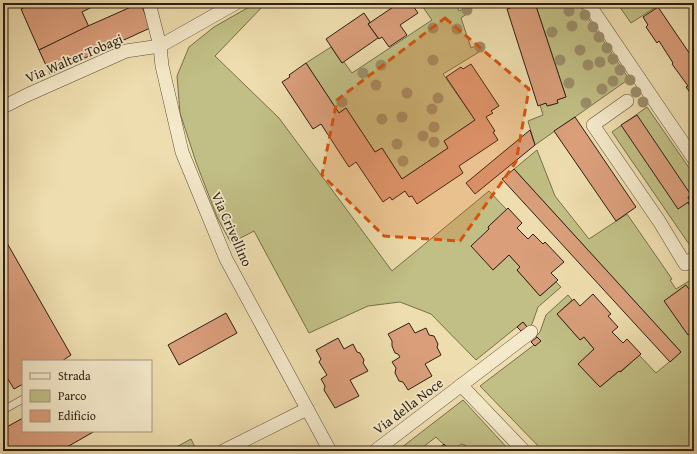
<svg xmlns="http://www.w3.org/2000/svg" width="697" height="454" viewBox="0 0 697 454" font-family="'Gentium Book Plus',serif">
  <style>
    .green { fill: #c1bf85; stroke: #766f4c }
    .building { fill: #da9e7b; stroke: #2c1f13 }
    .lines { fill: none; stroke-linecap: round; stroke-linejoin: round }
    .service-casing { stroke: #5c4e3a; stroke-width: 8 }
    .minor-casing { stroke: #5c4e3a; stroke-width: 14 }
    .service { stroke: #f4e9ca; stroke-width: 7 }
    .minor { stroke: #f4e9ca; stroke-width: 13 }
    .tree { fill: #9c8f6b }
    .marked { fill: #d5530d; fill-opacity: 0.2; stroke: #d5530d; stroke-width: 3; stroke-dasharray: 8 5; stroke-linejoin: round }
    .labels { text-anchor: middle; stroke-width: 3.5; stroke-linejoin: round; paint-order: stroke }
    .street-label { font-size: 14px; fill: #2c1f13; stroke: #f4e9ca }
  </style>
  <rect width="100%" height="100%" fill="#eeddae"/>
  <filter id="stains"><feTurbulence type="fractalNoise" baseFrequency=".005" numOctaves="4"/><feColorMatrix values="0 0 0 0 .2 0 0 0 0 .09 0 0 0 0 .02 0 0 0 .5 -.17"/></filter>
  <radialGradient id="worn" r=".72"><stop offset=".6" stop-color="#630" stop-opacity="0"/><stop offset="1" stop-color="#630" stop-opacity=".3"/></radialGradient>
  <!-- green -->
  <g class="green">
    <polygon points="256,3 266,3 215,56 279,118 392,271 489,191 507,210 488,227 489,229 493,270 509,255 520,267 517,270 540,296 556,282 561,287 538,307 532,324 528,328 523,322 476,360 431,314 400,302 368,306 309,333 254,231 231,243 217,217 196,162 180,113 177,76 189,47 214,27"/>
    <polygon points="420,3 456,3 459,11 469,6 471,11 461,18 471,48 482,43 484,49 443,74 475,120 444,141 448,148 402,179 382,148 375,152 346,108 339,113 306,63 331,47 342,63 344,62 352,73 432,20"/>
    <polygon points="535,3 578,3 629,79 535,145 528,121 543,115 540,105 546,103 548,106 558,103 557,100 566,97"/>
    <polygon points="617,3 653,3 656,7 631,23"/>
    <polygon points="647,107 694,175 694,245 691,247 612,132"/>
    <polygon points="537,150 555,196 589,239 627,214 672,279 670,280 676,289 694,278 694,451 543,451 480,386 534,345 535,346 540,341 536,336 540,332 546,315 568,295 572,300 557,314 580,340 584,337 594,349 579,364 600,387 619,371 621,372 639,355 656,373 681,352 514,169"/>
    <path d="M463,400L510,451H470L465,445L461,444L454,450L451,451C446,445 441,443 436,437L418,451H397Z"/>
    <polygon points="191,439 197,451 169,451"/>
  </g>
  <!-- building -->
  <g class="building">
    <polygon points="34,3 91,3 92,7 82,12 89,27 39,50 21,9"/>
    <polygon points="140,3 141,3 150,28 50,74 39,50 88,26"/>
    <polygon points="399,3 411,3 418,13 400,25 407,35 389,47 382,37 379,39 368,24"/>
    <polygon points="517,3 535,3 566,97 557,100 558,103 547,106 546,103 538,106 507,9 516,6 515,4"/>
    <polygon points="658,7 694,60 694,98 686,87 688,86 672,64 673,63 659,41 657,43 646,27 648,25 643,17"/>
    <polygon points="364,13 370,22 368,24 378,38 342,63 326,39"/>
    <polygon points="306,63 339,113 346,108 375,152 382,148 402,179 448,148 444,141 475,120 446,77 461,67 463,69 471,64 499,106 491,111 493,113 486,117 495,131 493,132 498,140 459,166 463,173 417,204 412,196 409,197 405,191 392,200 390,197 383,202 356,162 349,167 321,124 313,129 282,82 290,77 289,75"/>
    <polygon points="637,115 691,195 688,197 690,201 678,209 621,125"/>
    <polygon points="575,117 636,207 616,221 554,131"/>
    <polygon points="530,130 535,145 475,194 466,183"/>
    <polygon points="514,169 681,352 670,362 502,179"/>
    <polygon points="694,193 694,212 688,203 690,201 688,197"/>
    <polygon points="508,208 522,223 517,228 528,239 533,234 543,244 545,242 564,262 551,273 558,280 540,296 517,270 520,267 509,255 493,270 471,246 489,229 488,227"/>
    <polygon points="3,236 71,355 62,361 23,361 23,384 14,389 3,371"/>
    <polygon points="686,285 694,296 694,330 688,335 664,301"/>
    <polygon points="593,294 611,314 608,316 618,327 612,332 623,343 627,339 641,354 620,372 619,371 600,387 578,364 594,349 584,337 580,340 557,314 574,299 580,306"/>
    <polygon points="226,313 237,333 179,365 168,345"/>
    <polygon points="523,322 527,327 521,331 517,327"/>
    <polygon points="409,323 415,333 426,328 429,335 434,336 438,344 437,347 441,355 425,364 432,376 408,390 403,382 399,381 395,373 396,368 392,362 400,357 398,354 395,353 392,346 392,341 388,334"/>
    <polygon points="537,337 541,341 535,346 531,342"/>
    <polygon points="338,338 344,349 353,344 357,352 360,353 364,360 363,363 368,371 350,380 359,396 335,408 324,390 325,386 321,379 327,375 319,362 321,359 316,350"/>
    <polygon points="23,418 23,431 95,431 60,451 3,451 3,429"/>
    <polygon points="444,444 451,451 436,451"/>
  </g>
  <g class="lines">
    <!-- service casing -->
    <g class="service-casing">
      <polyline id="service" points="7,408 23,399"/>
    </g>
    <!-- minor casing -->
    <g class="minor-casing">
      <g id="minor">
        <polyline points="149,3 160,46 162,66 182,152 226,259 330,451"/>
        <polyline points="588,3 694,159"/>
        <polyline points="627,101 593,125 659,221 685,264 694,258"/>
        <polyline points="3,107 27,95 126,51 160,46 236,3"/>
        <polyline points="461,385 524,451"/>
        <polyline points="223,451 307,409"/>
        <polyline points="375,451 531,332"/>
      </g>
    </g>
    <!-- service -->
    <use href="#service" class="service"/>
    <!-- minor -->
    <use href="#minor" class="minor"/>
  </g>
  <!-- trees -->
  <g class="tree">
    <circle cx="467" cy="10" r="5.5"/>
    <circle cx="569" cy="11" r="5.5"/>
    <circle cx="585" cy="15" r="5.5"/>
    <circle cx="572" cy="26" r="5.5"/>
    <circle cx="593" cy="27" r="5.5"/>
    <circle cx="433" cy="28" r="5.5"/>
    <circle cx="457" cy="29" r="5.5"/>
    <circle cx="552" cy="32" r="5.5"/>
    <circle cx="599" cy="37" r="5.5"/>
    <circle cx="480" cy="47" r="5.5"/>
    <circle cx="607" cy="48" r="5.5"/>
    <circle cx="580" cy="50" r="5.5"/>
    <circle cx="613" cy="59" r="5.5"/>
    <circle cx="433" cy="60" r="5.5"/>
    <circle cx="560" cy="60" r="5.5"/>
    <circle cx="600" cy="62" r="5.5"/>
    <circle cx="381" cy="65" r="5.5"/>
    <circle cx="588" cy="65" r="5.5"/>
    <circle cx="620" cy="70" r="5.5"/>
    <circle cx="363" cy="73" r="5.5"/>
    <circle cx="630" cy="80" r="5.5"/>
    <circle cx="613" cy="81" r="5.5"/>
    <circle cx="569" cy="83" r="5.5"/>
    <circle cx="376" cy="85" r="5.5"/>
    <circle cx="602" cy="89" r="5.5"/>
    <circle cx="636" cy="92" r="5.5"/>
    <circle cx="407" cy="93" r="5.5"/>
    <circle cx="438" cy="98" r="5.5"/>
    <circle cx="342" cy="102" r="5.5"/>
    <circle cx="643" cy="102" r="5.5"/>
    <circle cx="586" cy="103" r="5.5"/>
    <circle cx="432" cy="109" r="5.5"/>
    <circle cx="402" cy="117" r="5.5"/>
    <circle cx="382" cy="119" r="5.5"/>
    <circle cx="434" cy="127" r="5.5"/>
    <circle cx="423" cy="136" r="5.5"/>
    <circle cx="434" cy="142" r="5.5"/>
    <circle cx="397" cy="144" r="5.5"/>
    <circle cx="403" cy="161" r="5.5"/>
  </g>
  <!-- marked area -->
  <path class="marked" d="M445,18L529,89L516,162L460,241L384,236L322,175L337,100Z"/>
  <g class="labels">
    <!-- street labels -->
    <g class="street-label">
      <text transform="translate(74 58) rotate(-23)" y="5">Via Walter Tobagi</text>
      <text transform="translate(232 229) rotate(66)" y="5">Via Crivellino</text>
      <text transform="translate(408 406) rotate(-37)" y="5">Via della Noce</text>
    </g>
  </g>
  <!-- margin -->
  <rect width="697" height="454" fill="none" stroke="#eeddae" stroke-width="16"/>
  <rect x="4" y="4" width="689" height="446" fill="none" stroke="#2c1f13" stroke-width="2"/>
  <rect x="8" y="8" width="681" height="438" fill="none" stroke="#2c1f13"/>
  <!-- legend -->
  <rect x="22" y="360" width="130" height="72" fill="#f4e9ca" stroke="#a49881"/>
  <rect x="30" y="373" width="20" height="6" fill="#f4e9ca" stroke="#a49881"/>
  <text x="58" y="380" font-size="12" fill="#2c1f13">Strada</text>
  <rect x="30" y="390" width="20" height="12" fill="#c1bf85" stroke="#a49881"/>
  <text x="58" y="400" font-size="12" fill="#2c1f13">Parco</text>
  <rect x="30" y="410" width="20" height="12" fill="#da9e7b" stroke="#a49881"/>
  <text x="58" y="420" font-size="12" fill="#2c1f13">Edificio</text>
  <rect width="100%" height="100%" filter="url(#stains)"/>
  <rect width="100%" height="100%" fill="url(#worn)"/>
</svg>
